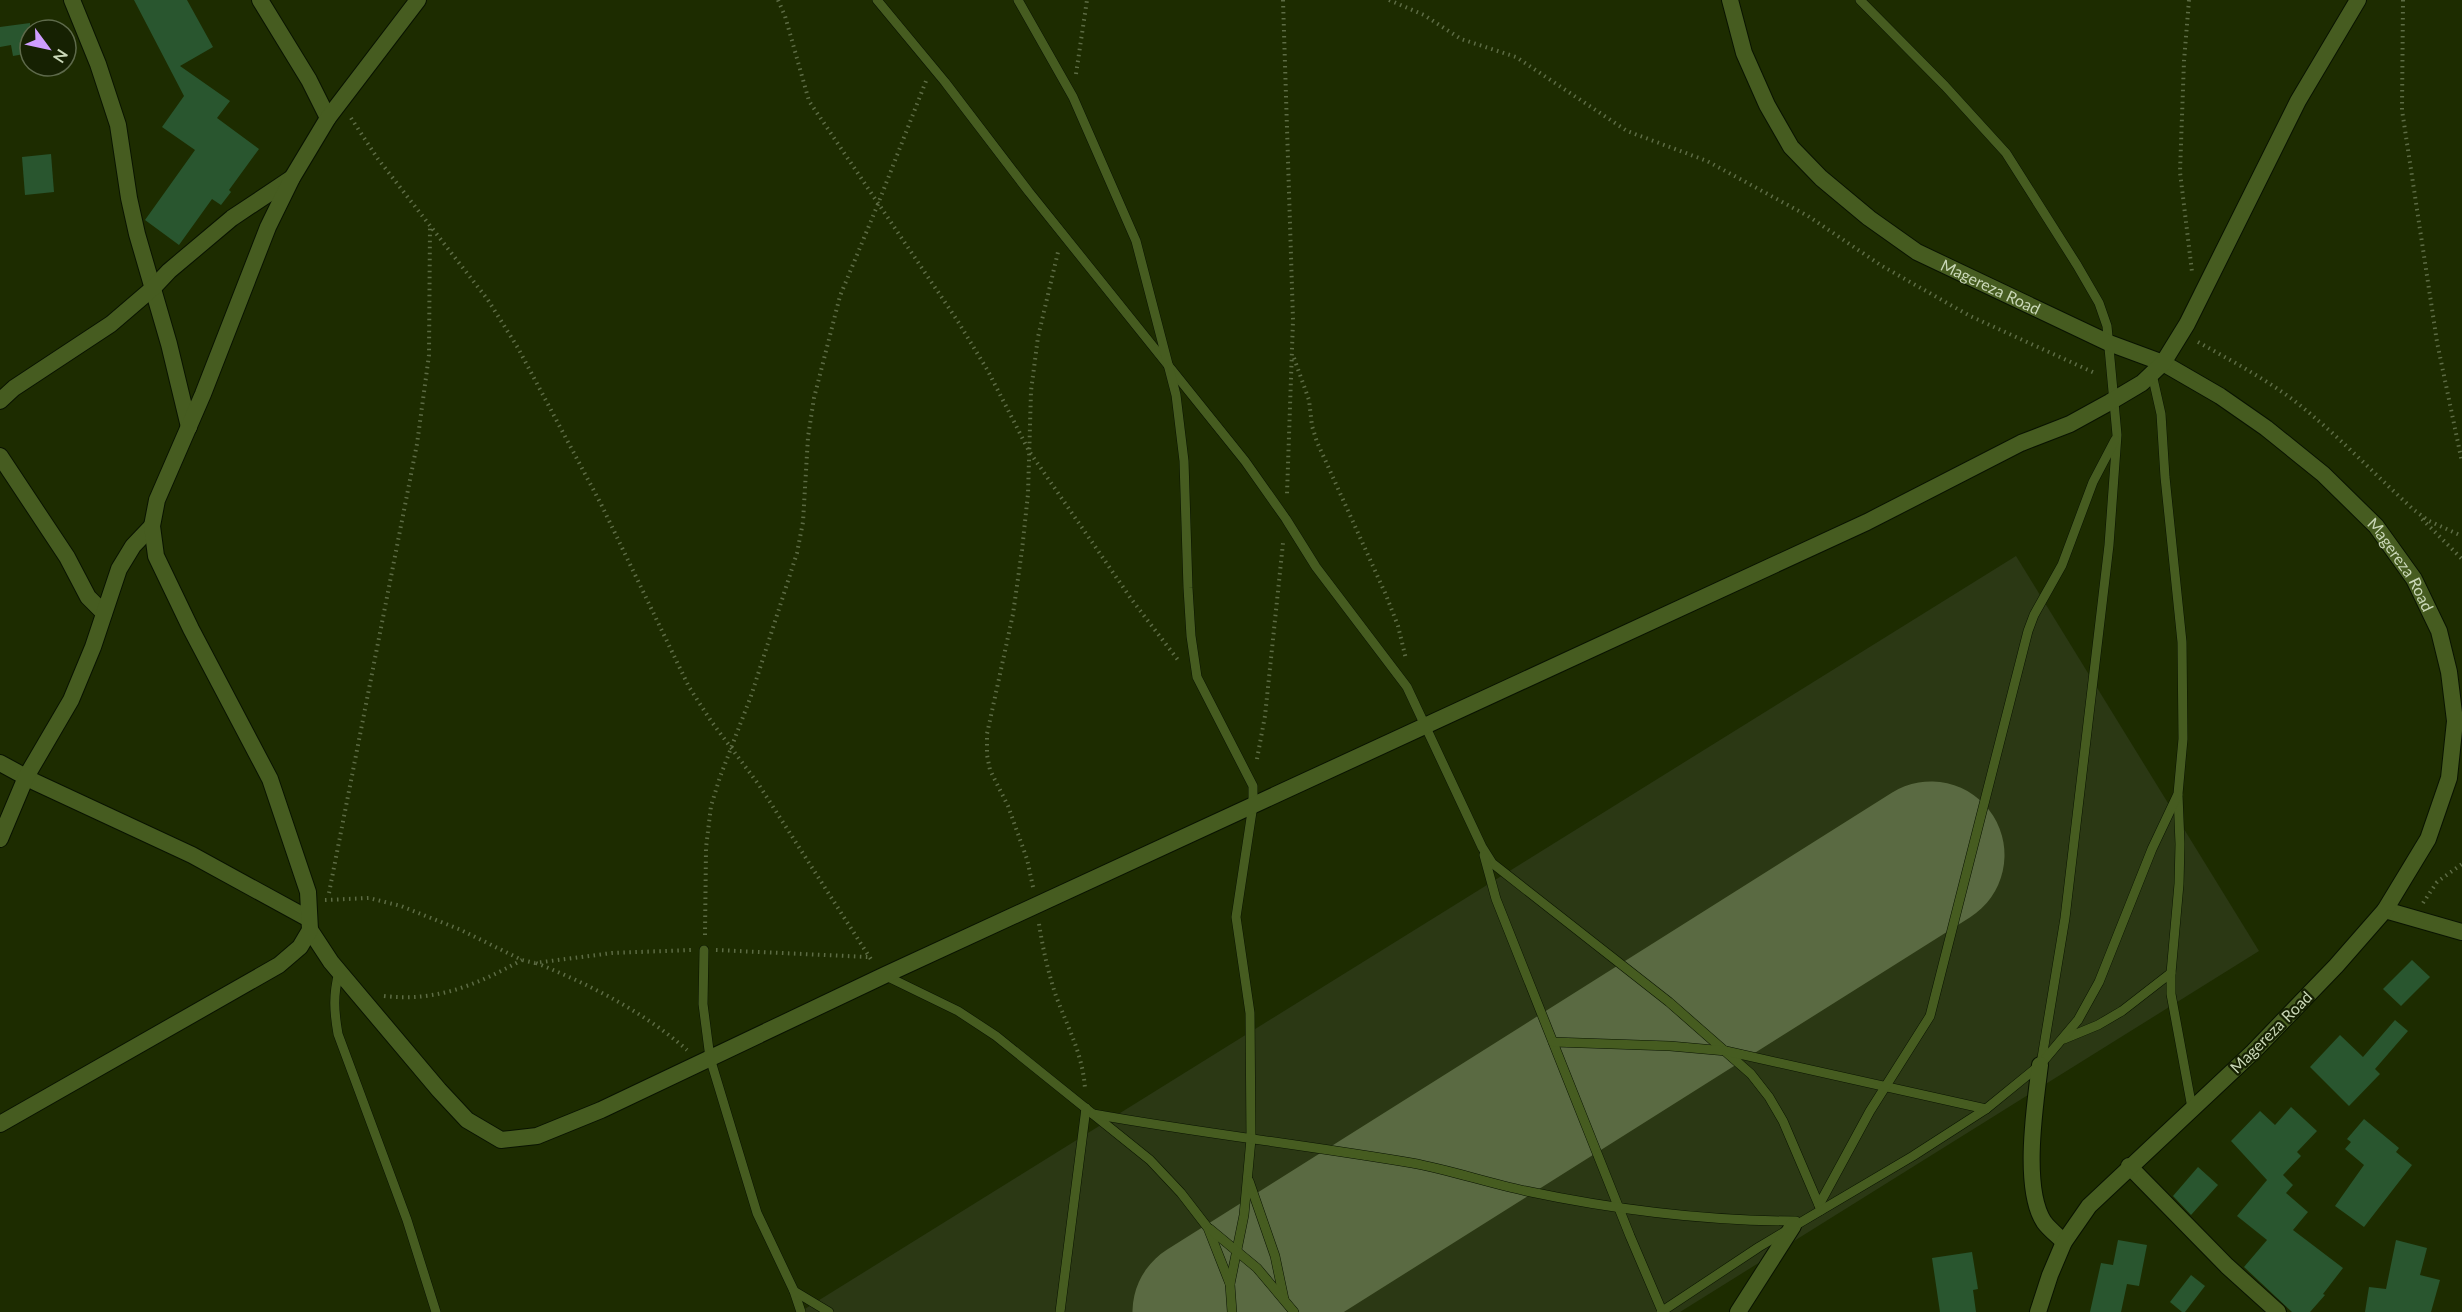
<svg xmlns="http://www.w3.org/2000/svg" width="2462" height="1312" viewBox="0 0 2462 1312" font-family="Lato,sans-serif">
  <style>
    .built { fill: #2b3814 }
    .lines { fill: none; stroke-linecap: round; stroke-linejoin: round }
    .runway { stroke: #5a6a42; stroke-width: 147 }
    .building { fill: #29562f }
    .service-casing { stroke: #091300; stroke-width: 10 }
    .minor-casing { stroke: #091300; stroke-width: 18 }
    .tertiary-casing { stroke: #091300; stroke-width: 18 }
    .path { stroke: #5d6c44; stroke-width: 4; stroke-dasharray: 1.5 4.5; stroke-linecap: butt }
    .service { stroke: #465c20; stroke-width: 9 }
    .minor { stroke: #465c20; stroke-width: 16 }
    .tertiary { stroke: #465c20; stroke-width: 16 }
    .labels { text-anchor: middle; stroke-width: 4.5; stroke-linejoin: round; paint-order: stroke }
    .street-label { font-size: 16px; fill: #cad8b8; stroke: #162102 }
  </style>
  <rect width="100%" height="100%" fill="#1d2c00"/>
  <!-- built -->
  <polygon class="built" points="2016,556 2259,951 1680,1312 800,1312"/>
  <g class="lines">
    <!-- runway -->
    <polyline class="runway" points="1206,1312 1931,855"/>
  </g>
  <!-- building -->
  <g class="building">
    <polygon points="134,0 187,0 213,47 180,66 230,101 217,118 259,149 229,190 231,192 221,205 212,199 179,245 145,220 195,150 162,127 184,96"/>
    <polygon points="30,23 30,53 13,56 11,45 0,47 0,27"/>
    <polygon points="51,154 54,192 25,195 22,157"/>
    <polygon points="2412,960 2430,977 2401,1006 2383,989"/>
    <polygon points="2395,1020 2408,1031 2375,1069 2380,1074 2349,1106 2310,1067 2340,1035 2363,1057"/>
    <polygon points="2291,1107 2317,1131 2297,1152 2301,1156 2283,1175 2293,1185 2286,1193 2308,1212 2293,1230 2343,1268 2323,1294 2325,1295 2310,1312 2292,1312 2244,1267 2267,1240 2237,1216 2267,1180 2231,1141 2260,1111 2275,1125"/>
    <polygon points="2364,1119 2399,1148 2396,1152 2412,1165 2364,1227 2335,1206 2364,1165 2345,1149 2351,1142 2347,1139"/>
    <polygon points="2198,1167 2218,1185 2191,1215 2173,1196"/>
    <polygon points="2118,1240 2147,1245 2139,1286 2127,1284 2121,1312 2090,1312 2101,1263 2113,1265"/>
    <polygon points="2396,1240 2427,1248 2420,1275 2440,1280 2431,1312 2365,1312 2369,1287 2386,1289"/>
    <polygon points="1972,1252 1978,1289 1973,1290 1976,1312 1940,1312 1932,1258"/>
    <polygon points="2191,1275 2205,1286 2185,1312 2182,1312 2170,1302"/>
  </g>
  <g class="lines">
    <!-- service casing -->
    <g class="service-casing">
      <g id="service">
        <polyline points="877,0 945,82 1029,192 1245,461 1286,519 1316,567 1407,687 1482,847 1492,863 1669,1002 1751,1074 1769,1097 1783,1121 1821,1210"/>
        <polyline points="1018,0 1073,97 1136,241 1176,395 1184,461 1188,588 1191,636 1197,677 1253,786 1253,805 1236,917 1250,1013 1251,1139 1244,1215 1230,1284"/>
        <polyline points="1860,0 1945,86 2006,153 2077,265 2099,303 2107,326 2117,435 2109,545 2065,918 2041,1064"/>
        <polyline points="2178,795 2180,844 2179,884 2171,973 2171,994 2192,1108"/>
        <polyline points="1484,855 1496,899 1630,1236 1662,1311"/>
        <polyline points="704,950 703,1004 710,1058 757,1213 794,1291 801,1312"/>
        <path d="M339,972C333,995 334,1011 338,1034L407,1220L436,1312"/>
        <polyline points="886,976 958,1011 996,1036 1150,1160 1181,1193 1208,1228 1230,1284 1232,1312"/>
        <polyline points="2064,1039 2098,1025 2122,1011 2171,973"/>
        <polyline points="1553,1042 1670,1046 1726,1051 1986,1109"/>
        <path d="M1093,1114C1199,1133 1306,1145 1412,1163C1450,1170 1488,1183 1526,1191C1616,1210 1704,1221 1796,1221"/>
        <polyline points="1249,1181 1275,1256 1284,1299"/>
        <polyline points="1819,1205 1870,1111 1930,1016 2028,631 2034,615 2062,565 2093,482 2115,440"/>
        <polyline points="1210,1229 1257,1268 1294,1312"/>
        <polyline points="794,1291 829,1312"/>
        <polyline points="1060,1312 1086,1108"/>
        <polyline points="1661,1312 1759,1247 1913,1156 1986,1109 2040,1065 2078,1020 2099,982 2152,849 2178,794 2183,739 2182,642 2165,477 2161,414 2152,374"/>
      </g>
    </g>
    <!-- minor casing -->
    <g class="minor-casing">
      <g id="minor">
        <polyline points="72,0 98,64 118,125 129,198 137,234 169,344 189,427"/>
        <polyline points="260,0 309,80 328,118"/>
        <polyline points="0,401 14,388 111,324 153,288 169,271 232,218 292,178"/>
        <polyline points="0,456 67,557 88,597 104,613"/>
        <polyline points="0,763 35,782 192,855 309,919"/>
        <polyline points="0,839 26,777 71,700 93,647 119,569 133,546 152,526"/>
        <polyline points="2385,910 2462,932"/>
        <path d="M2040,1065C2035,1105 2022,1188 2044,1222C2049,1229 2058,1236 2064,1242"/>
        <polyline points="2129,1166 2227,1266 2278,1312"/>
        <polyline points="1738,1312 1793,1226"/>
      </g>
    </g>
    <!-- tertiary casing -->
    <g class="tertiary-casing">
      <g id="tertiary">
        <path id="s1" d="M1730,0L1744,53L1767,105L1791,147L1821,178L1869,218L1917,252L2109,343L2163,363L2220,396L2266,428L2323,474L2376,526L2414,579L2439,631L2449,672L2455,721L2449,778L2428,839L2385,910L2336,966L2253,1052L2089,1206L2064,1242L2050,1275L2038,1312"/>
        <polyline points="310,930 331,962 439,1090 467,1120 501,1140 537,1136 601,1110 885,975 1867,522 2021,443 2070,424 2110,402 2142,383 2163,363 2187,324 2298,101 2358,0"/>
        <polyline points="0,1124 279,965 300,947 310,930 308,892 270,779 191,629 156,556 152,526 157,500 203,394 268,227 292,178 328,118 418,0"/>
      </g>
    </g>
    <!-- path -->
    <g class="path">
      <polyline points="778,0 785,16 809,101 957,320 988,371 1029,451 1132,600 1178,660"/>
      <polyline points="1283,0 1293,320 1287,494"/>
      <polyline points="1389,0 1424,15 1461,39 1516,57 1627,131 1707,161 1808,216 1882,266 1970,316 2097,374"/>
      <polyline points="2189,0 2184,61 2180,172 2192,272"/>
      <polyline points="2403,0 2402,110 2437,342 2462,462"/>
      <polyline points="1076,74 1087,0"/>
      <polyline points="351,118 378,159 488,300 518,348 601,504 689,687 711,721 759,785 872,961"/>
      <path d="M2198,342C2230,360 2262,377 2292,399C2336,433 2373,473 2414,510L2429,521L2462,536"/>
      <polyline points="1294,358 1309,400 1312,426 1317,442 1386,595 1398,626 1406,659"/>
      <polyline points="2422,519 2462,559"/>
      <polyline points="1257,759 1265,716 1283,543"/>
      <polyline points="1033,887 1027,859 1008,806 990,770 987,755 987,734 1013,614 1022,550 1028,494 1031,391 1038,337 1058,252"/>
      <polyline points="329,893 417,444 429,355 430,226"/>
      <polyline points="325,900 369,898 401,906 461,930 522,960 535,963 612,953 691,950"/>
      <polyline points="2423,903 2437,882 2462,864"/>
      <path d="M1039,924C1043,949 1048,972 1056,996C1068,1028 1083,1055 1085,1089"/>
      <polyline points="705,935 706,848 711,806 720,777 751,696 797,553 803,522 808,437 814,398 840,296 878,204 926,81"/>
      <polyline points="716,950 868,957"/>
      <path d="M536,963C589,984 644,1012 687,1050"/>
      <path d="M384,996C437,1002 476,985 522,960"/>
    </g>
    <!-- service -->
    <use href="#service" class="service"/>
    <!-- minor -->
    <use href="#minor" class="minor"/>
    <!-- tertiary -->
    <use href="#tertiary" class="tertiary"/>
  </g>
  <g class="labels">
    <!-- street labels -->
    <g class="street-label">
      <text dy="6" stroke="none"><textPath href="#s1" startOffset="406">Magereza Road</textPath></text>
      <text dy="6" stroke="none"><textPath href="#s1" startOffset="910">Magereza Road</textPath></text>
      <text transform="translate(2271 1032) rotate(-45)" y="6">Magereza Road</text>
    </g>
  </g>
  <!-- north arrow -->
  <g transform="translate(48 48) rotate(123)"><circle r="28" fill="#162102" stroke="#5e6a4b" stroke-width="1.5"/>
  <path d="M0-4.5L10 22L0 15L-10 22Z" fill="#cf9dff"/>
  <text y="-9" font-size="16" font-weight="bold" text-anchor="middle" fill="#cad8b8">N</text>
  </g>
</svg>
